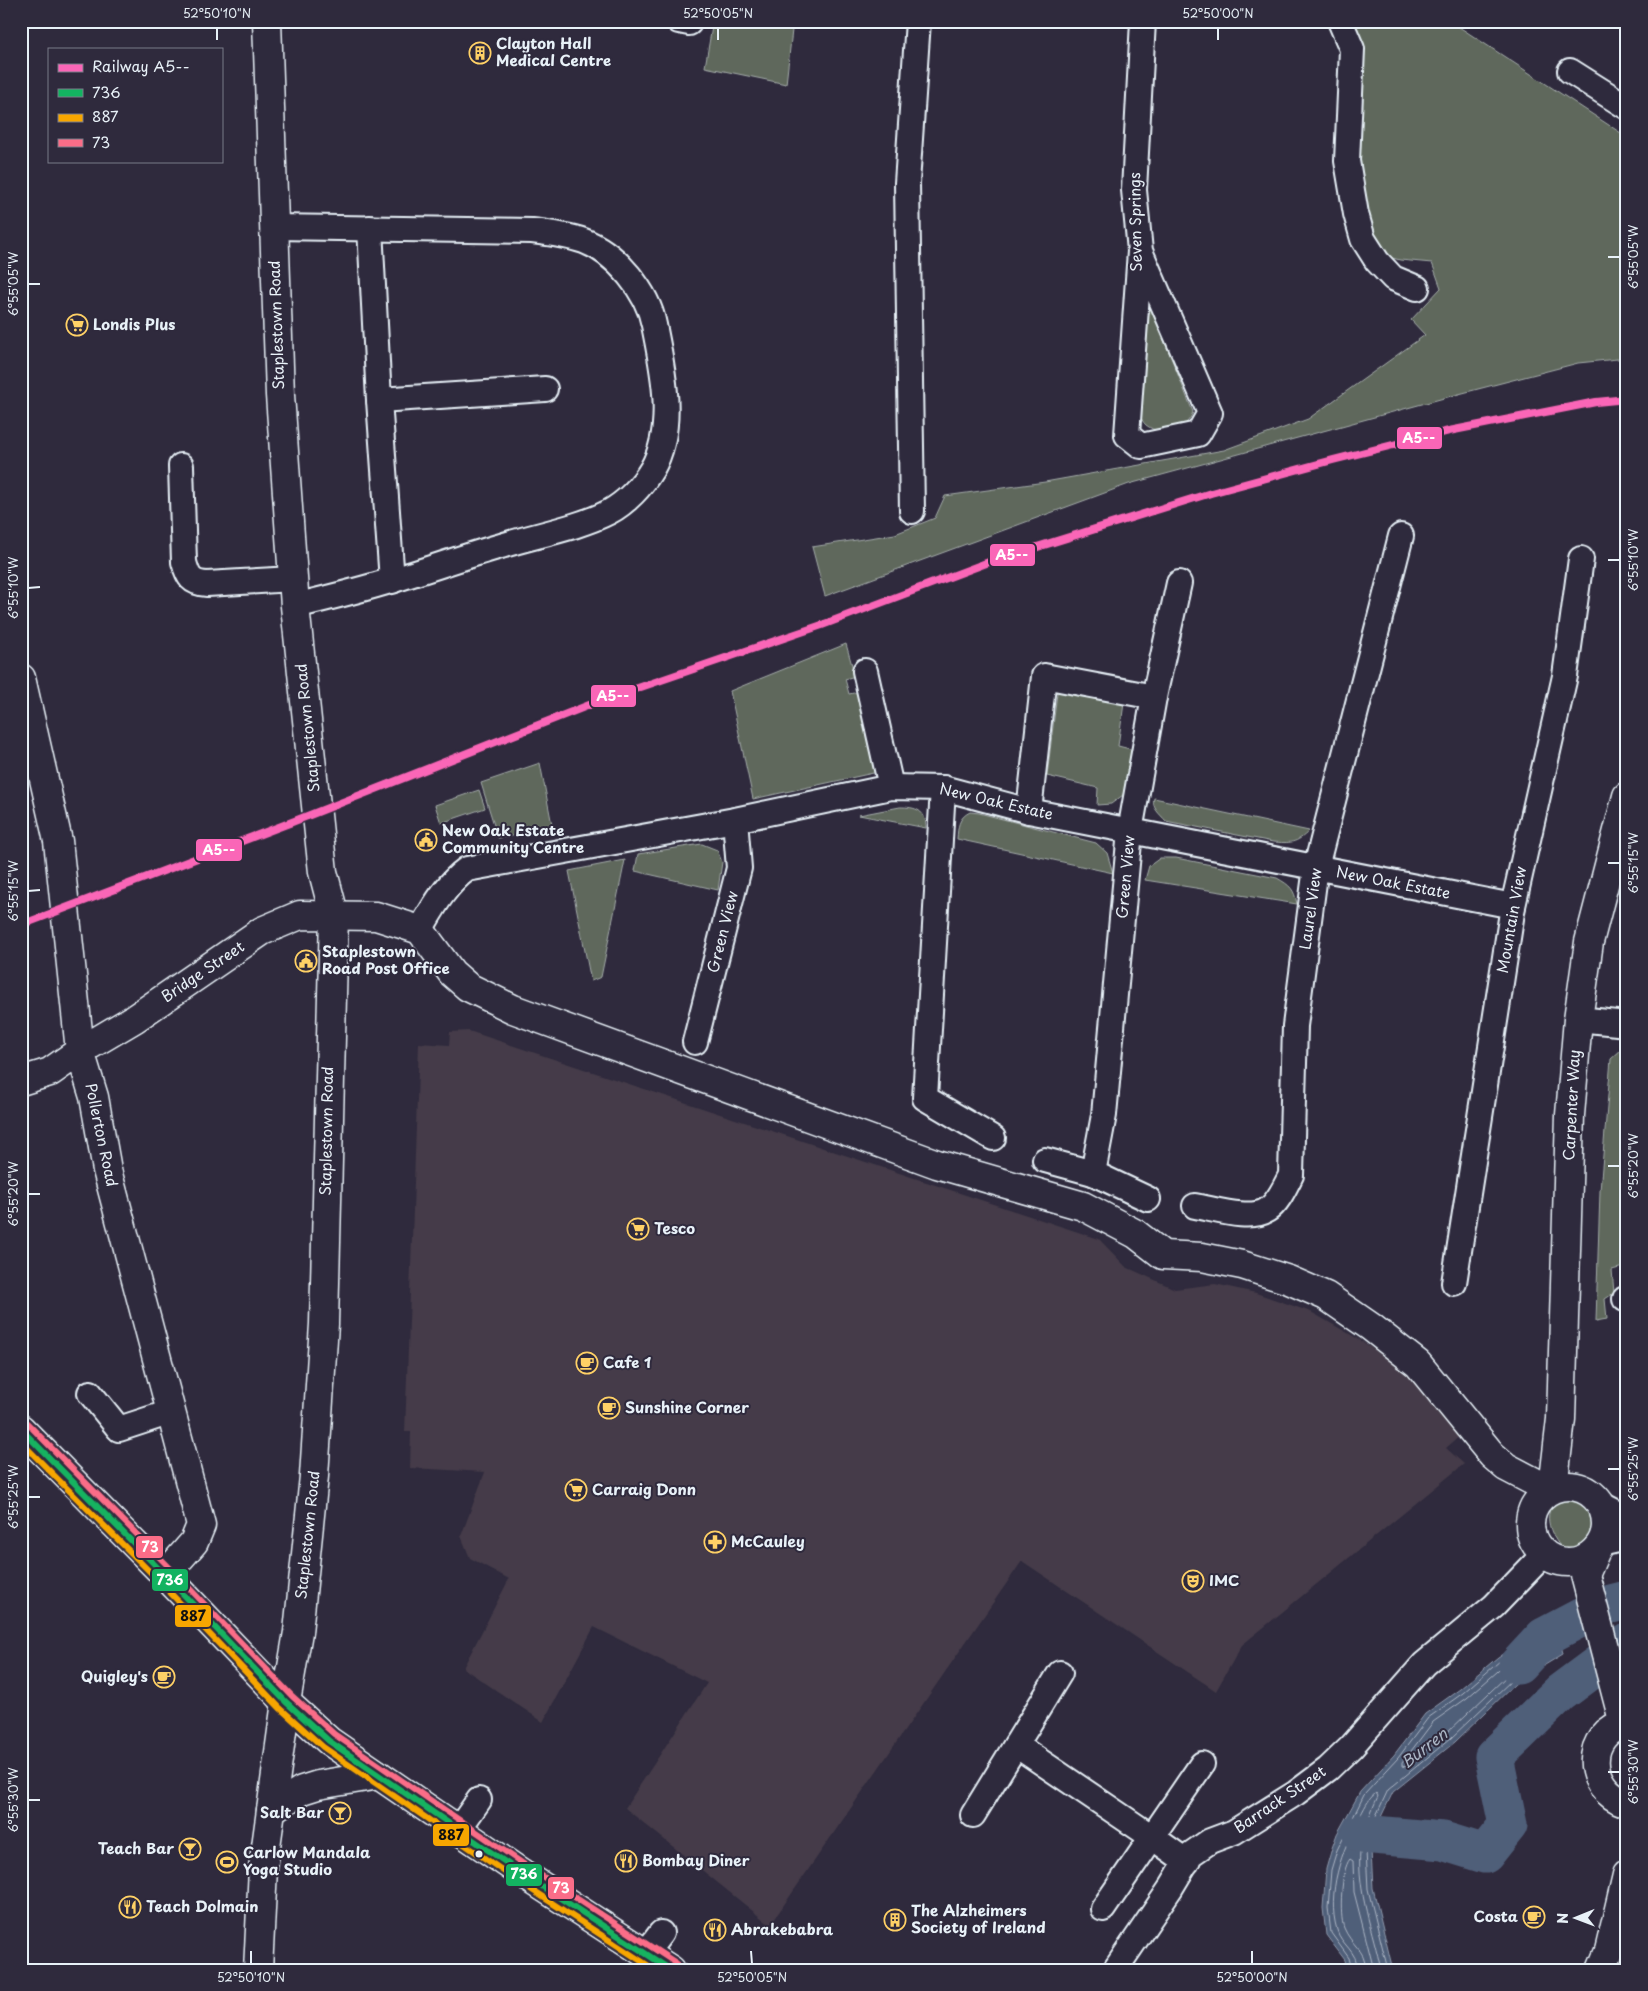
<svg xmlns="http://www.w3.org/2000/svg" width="1648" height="1991" viewBox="0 0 1648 1991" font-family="'Playpen Sans',sans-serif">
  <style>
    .built { fill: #443b48 }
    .green { fill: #5f685b; stroke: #a4acaa }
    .water { fill: #505e79; stroke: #8d99ac }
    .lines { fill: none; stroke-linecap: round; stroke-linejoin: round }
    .shore { stroke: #abb6c5; stroke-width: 1 }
    .river { stroke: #505e79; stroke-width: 39 }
    .street-casing { stroke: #e8f1f8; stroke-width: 28 }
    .secondary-casing { stroke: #e8f1f8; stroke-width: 31 }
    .street { stroke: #2f2a3d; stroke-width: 24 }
    .secondary { stroke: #2f2a3d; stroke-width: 28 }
    .bus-1-casing { stroke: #2f2a3d; stroke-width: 10 }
    .bus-2-casing { stroke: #2f2a3d; stroke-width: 10 }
    .bus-3-casing { stroke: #2f2a3d; stroke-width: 10 }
    .bus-1 { stroke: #13b361; stroke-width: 6 }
    .bus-2 { stroke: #f7a600; stroke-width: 6 }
    .bus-3 { stroke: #fb6d88; stroke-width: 6 }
    .rail-1-casing { stroke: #2f2a3d; stroke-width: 11 }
    .rail-1 { stroke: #fa66b7; stroke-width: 8 }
    .ticks { fill: none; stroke: #e8f1f8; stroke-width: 2 }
    .bus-dot { fill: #e8f1f8; stroke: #2f2a3d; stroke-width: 2 }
    .labels { text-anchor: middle; stroke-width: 4; stroke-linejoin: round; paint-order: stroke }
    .poi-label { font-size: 15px; font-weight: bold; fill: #e8f1f8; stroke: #2f2a3d; text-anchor: start }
    .street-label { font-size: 15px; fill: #e8f1f8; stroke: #2f2a3d }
    .water-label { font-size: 16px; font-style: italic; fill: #abb6c5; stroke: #2f2a3d }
    .line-badge { stroke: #2f2a3d; stroke-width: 2 }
    .badge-label { font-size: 14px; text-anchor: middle; font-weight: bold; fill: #fff }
    .pale-badge-label { font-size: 14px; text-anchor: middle; font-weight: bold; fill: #111 }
    .neatline { fill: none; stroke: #e8f1f8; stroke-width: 2 }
    .ticks-label { font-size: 12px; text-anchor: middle; fill: #e8f1f8 }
  </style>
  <rect width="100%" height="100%" fill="#2f2a3d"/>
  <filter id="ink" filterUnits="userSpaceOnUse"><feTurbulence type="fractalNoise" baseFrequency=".02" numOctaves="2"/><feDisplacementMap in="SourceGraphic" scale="10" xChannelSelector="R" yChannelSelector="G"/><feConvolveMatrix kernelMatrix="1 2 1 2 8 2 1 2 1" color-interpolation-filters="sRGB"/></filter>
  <g filter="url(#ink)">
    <!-- built -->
    <g class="built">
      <polygon points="469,1031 1099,1239 1126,1267 1175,1289 1215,1284 1256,1293 1311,1312 1360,1340 1416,1378 1461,1435 1446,1448 1464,1464 1242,1645 1216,1691 1022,1561 770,1925 625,1808 707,1683 594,1627 543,1722 463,1668 509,1579 470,1558 461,1536 485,1472 410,1468 411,1432 405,1432 419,1043 449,1045 450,1032"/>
      <polygon points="1627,1943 1627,1970 1616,1970"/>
    </g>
    <!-- green -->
    <g class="green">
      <polygon points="713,21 793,21 786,84 705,67"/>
      <polygon points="1353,21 1450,21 1627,137 1627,358 1578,363 1455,395 1129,484 825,596 812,547 895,534 935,518 945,496 1045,482 1224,450 1308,419 1425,335 1411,320 1441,288 1432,263 1400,260 1381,255 1373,242 1356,158"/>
      <path d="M1141,283L1193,412C1187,430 1163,438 1146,425C1139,419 1139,407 1137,399Z"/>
      <polygon points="846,644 855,676 845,679 849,694 859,692 878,772 753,799 730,691"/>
      <polygon points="1058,685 1125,696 1118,746 1134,750 1123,795 1111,804 1097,805 1098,788 1047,776"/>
      <polygon points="540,763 553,830 498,838 481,783"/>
      <polygon points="479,790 485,808 441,823 435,805"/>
      <path d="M1154,798L1309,831C1296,844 1290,843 1273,842L1166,821C1160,814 1151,808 1154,798Z"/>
      <path d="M900,807C916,807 926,810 926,828L859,815Z"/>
      <path d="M970,812L979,813L1096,843L1107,853L1113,873L957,839C958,827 958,818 970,812Z"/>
      <polygon points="702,844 717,850 722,862 718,890 635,871 638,854"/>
      <path d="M1160,858H1176L1277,878C1291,886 1294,889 1297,904L1145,880L1149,866Z"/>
      <polygon points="625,860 601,977 591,981 569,871"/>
      <polygon points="1627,1048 1627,1266 1612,1270 1614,1293 1605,1299 1607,1319 1596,1321 1600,1191 1611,1059 1622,1049"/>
      <path d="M1567,1496C1605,1495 1605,1564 1561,1547C1547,1531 1540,1503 1567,1496Z"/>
    </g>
    <!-- water -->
    <g class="water">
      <polygon points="1627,1587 1627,1615 1624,1615 1618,1590"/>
      <polygon points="1556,1620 1563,1654 1517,1682 1455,1742 1393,1792 1379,1821 1371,1851 1373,1888 1393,1970 1347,1970 1345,1960 1326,1935 1323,1908 1326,1869 1332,1848 1337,1834 1360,1792 1394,1755 1425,1714 1460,1689 1498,1657"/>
    </g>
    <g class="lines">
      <!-- shore -->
      <g class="shore">
        <polygon points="1545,1640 1549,1641 1549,1648 1510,1673 1447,1733 1406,1767 1402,1766 1402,1763 1433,1722 1467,1698 1505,1665"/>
        <polyline points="1352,1970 1349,1958 1331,1933 1328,1908 1331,1870 1337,1850 1364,1795 1398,1758 1428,1718 1463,1693 1501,1660 1552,1630 1557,1651 1514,1678 1451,1738 1388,1790 1374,1820 1366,1851 1368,1889 1388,1970"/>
        <path d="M1358,1970C1357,1950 1341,1945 1337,1930C1326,1893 1342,1850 1359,1818C1364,1809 1368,1799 1376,1793L1378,1796C1371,1813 1361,1832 1360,1851C1357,1892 1373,1931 1381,1970"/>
        <path d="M1366,1970C1365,1949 1351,1945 1344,1928C1339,1915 1341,1869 1350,1859L1353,1861L1354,1892L1374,1970"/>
      </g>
      <!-- river -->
      <g class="river">
        <polyline points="1518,1665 1544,1637 1603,1606 1627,1600"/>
        <polyline points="1362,1834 1443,1841 1485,1854 1508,1825 1494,1757 1560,1693 1627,1643"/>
      </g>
      <!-- street casing -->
      <g class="street-casing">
        <g id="street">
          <polyline points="679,21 689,23"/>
          <polyline points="1340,21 1352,49 1347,161 1356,214 1363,239 1377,261 1393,278 1417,288"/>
          <polyline points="1570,71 1627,107"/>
          <path d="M274,227L532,231C550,233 567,235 584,241C616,253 648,292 654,325C663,370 676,427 652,469C642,486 626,503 609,512C578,528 536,535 501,546C465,556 430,569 393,580C361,590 328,598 295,606"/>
          <polyline points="370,228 379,400 392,581"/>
          <polyline points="1140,251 1210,413 1198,434 1141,446 1127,435 1140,251 1134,190 1143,21"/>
          <polyline points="379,400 545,389"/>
          <path d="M181,466L184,562C188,577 191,583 207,584L293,579"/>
          <polyline points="912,511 907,183 918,21"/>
          <polyline points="865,671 891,787"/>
          <polyline points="943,788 925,1098 993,1138"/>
          <polyline points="1029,811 1044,676 1154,697"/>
          <path d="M420,930C433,908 446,884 467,869L735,820L891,787L943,788L1029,811L1513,906"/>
          <polyline points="1578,1019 1627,1024"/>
          <polyline points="695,1042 739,868 735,820"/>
          <polyline points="1045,1160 1093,1173 1104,1115 1130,831 1154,697 1179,583"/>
          <polyline points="1093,1173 1148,1199"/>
          <path d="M1195,1206C1214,1209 1250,1221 1267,1210C1278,1203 1285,1187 1291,1175L1295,1026L1316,867L1401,536"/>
          <polyline points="1454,1283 1513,906 1565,676 1581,559"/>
          <polyline points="1625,1299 1627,1299"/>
          <polyline points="90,1393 119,1429 171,1412"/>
          <polyline points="1602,1505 1627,1518"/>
          <polyline points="1600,1544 1627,1538"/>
          <polyline points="1016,1745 1152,1837 1187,1862"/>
          <polyline points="973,1815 1060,1673"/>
          <polyline points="458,1830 479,1800"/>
          <polyline points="1103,1909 1202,1764"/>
          <polyline points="646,1953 661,1933"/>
          <polyline points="1115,1970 1170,1889 1191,1854 1210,1841 1234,1832 1296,1793 1328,1769 1351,1747 1424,1664 1494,1606 1544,1554"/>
        </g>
      </g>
      <!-- secondary casing -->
      <g class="secondary-casing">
        <g id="secondary">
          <polyline points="21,678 58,841 80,1051 94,1097 107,1170 201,1525 194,1542 165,1575"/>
          <polyline points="21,1081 50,1072 80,1051 134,1019 262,931 300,915 376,916 420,930 452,973 468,987 513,1009 937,1164 1083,1206 1136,1234 1163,1255 1202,1257 1242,1265 1289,1280 1326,1296 1371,1327 1418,1364 1492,1455 1506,1467 1550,1490"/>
          <polyline points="21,1429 165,1575 286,1702 329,1741 517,1870 671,1970"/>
          <circle cx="1568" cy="1524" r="38"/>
          <polyline points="1553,1488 1561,1419 1570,1115 1578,1019 1589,942 1627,796"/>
          <polyline points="1596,1550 1585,1575 1624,1724"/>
          <path d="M1627,1723C1584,1732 1584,1789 1627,1803"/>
          <polyline points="271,1810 302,1790 318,1785 379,1775"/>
          <polyline points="258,1970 263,1868 286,1702 298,1632 314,1476 324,1324 334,914 323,872 295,606 280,395 267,21"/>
          <polyline points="1601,1970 1609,1951 1627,1875"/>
        </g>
      </g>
      <!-- street -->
      <use href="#street" class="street"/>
      <!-- secondary -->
      <use href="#secondary" class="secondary"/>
      <!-- bus-1 casing -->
      <g class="bus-1-casing">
        <polyline id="bus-1" points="21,1429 165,1575 286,1702 329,1741 517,1870 671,1970"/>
      </g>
      <!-- bus-2 casing -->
      <g class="bus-2-casing">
        <polyline id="bus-2" points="21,1442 159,1581 280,1708 323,1747 512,1877 655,1970"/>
      </g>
      <!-- bus-3 casing -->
      <g class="bus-3-casing">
        <polyline id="bus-3" points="27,1423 171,1569 292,1696 334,1734 522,1863 676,1963"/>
      </g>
      <!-- bus-1 -->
      <use href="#bus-1" class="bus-1"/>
      <!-- bus-2 -->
      <use href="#bus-2" class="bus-2"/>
      <!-- bus-3 -->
      <use href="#bus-3" class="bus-3"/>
      <!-- rail-1 casing -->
      <g class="rail-1-casing">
        <polyline id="rail-1" points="21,925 292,822 597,702 822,625 989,562 1211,493 1333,460 1449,431 1596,402 1627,399"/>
      </g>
      <!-- rail-1 -->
      <use href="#rail-1" class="rail-1"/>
    </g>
  </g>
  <!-- ticks -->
  <path class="ticks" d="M217,28V40M718,28V40M1218,28V40M1608,257H1620M28,284H40M1608,560H1620M28,588L40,587M1608,863H1620M28,891L40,890M1608,1166H1620M28,1194H40M1608,1469H1620M28,1497H40M1608,1772H1620M28,1800H40M251,1951V1964M751,1951L752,1964M1252,1951V1964"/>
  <!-- icons -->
  <defs>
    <g id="building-ring" transform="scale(1.125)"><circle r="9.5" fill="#2f2a3d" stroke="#ffd166" stroke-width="1.5"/><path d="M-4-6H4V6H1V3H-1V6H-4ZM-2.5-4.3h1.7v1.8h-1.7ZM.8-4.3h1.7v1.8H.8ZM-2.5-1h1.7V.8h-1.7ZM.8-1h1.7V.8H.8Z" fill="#ffd166"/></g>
    <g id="supermarket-ring" transform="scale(1.125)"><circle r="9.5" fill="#2f2a3d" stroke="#ffd166" stroke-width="1.5"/><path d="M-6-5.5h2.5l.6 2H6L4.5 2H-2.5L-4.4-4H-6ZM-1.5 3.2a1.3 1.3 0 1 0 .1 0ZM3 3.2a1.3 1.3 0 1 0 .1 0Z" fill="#ffd166"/></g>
    <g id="civic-ring" transform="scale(1.125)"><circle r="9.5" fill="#2f2a3d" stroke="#ffd166" stroke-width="1.5"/><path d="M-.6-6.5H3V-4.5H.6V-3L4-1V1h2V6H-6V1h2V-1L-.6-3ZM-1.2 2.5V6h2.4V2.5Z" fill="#ffd166"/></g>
    <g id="cafe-ring" transform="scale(1.125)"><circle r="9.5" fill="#2f2a3d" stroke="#ffd166" stroke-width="1.5"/><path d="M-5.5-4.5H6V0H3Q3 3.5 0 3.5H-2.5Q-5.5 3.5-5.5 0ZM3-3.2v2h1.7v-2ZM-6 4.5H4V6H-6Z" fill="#ffd166"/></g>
    <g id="pharmacy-ring" transform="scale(1.125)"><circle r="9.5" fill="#2f2a3d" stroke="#ffd166" stroke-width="1.5"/><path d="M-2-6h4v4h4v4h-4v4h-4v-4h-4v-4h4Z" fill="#ffd166"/></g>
    <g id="theatre-ring" transform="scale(1.125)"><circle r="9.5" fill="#2f2a3d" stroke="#ffd166" stroke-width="1.5"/><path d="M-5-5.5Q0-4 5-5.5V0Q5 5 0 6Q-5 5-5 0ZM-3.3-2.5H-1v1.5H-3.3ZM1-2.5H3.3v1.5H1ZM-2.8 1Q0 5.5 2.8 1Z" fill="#ffd166"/></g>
    <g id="bar-ring" transform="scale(1.125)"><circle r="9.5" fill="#2f2a3d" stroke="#ffd166" stroke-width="1.5"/><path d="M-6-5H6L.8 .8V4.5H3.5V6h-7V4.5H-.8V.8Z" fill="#ffd166"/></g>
    <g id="restaurant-ring" transform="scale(1.125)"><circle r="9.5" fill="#2f2a3d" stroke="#ffd166" stroke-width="1.5"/><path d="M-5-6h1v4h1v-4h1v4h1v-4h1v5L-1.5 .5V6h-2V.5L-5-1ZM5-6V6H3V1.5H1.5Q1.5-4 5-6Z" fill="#ffd166"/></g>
    <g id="stadium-ring" transform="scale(1.125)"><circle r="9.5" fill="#2f2a3d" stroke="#ffd166" stroke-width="1.5"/><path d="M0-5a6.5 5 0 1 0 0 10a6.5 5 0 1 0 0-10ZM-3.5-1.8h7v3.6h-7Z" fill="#ffd166"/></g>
  </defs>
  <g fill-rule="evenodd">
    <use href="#building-ring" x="480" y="53"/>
    <use href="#supermarket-ring" x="77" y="325"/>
    <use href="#civic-ring" x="426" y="840"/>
    <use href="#civic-ring" x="306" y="961"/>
    <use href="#supermarket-ring" x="638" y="1229"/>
    <use href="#cafe-ring" x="587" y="1363"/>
    <use href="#cafe-ring" x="609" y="1408"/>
    <use href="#supermarket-ring" x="576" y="1490"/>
    <use href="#pharmacy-ring" x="715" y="1542"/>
    <use href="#theatre-ring" x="1193" y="1581"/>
    <use href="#cafe-ring" x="164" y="1677"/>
    <use href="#bar-ring" x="340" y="1813"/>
    <use href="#bar-ring" x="190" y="1849"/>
    <use href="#restaurant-ring" x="626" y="1861"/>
    <use href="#stadium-ring" x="227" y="1862"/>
    <use href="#restaurant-ring" x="130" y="1907"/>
    <use href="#cafe-ring" x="1534" y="1917"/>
    <use href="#building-ring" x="895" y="1920"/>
    <use href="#restaurant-ring" x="715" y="1930"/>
  </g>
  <!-- markers -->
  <circle class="bus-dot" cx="479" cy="1854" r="4.5"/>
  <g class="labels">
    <!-- poi labels -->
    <g class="poi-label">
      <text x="496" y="49">Clayton Hall<tspan x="496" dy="17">Medical Centre</tspan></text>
      <text x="93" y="330">Londis Plus</text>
      <text x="442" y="836">New Oak Estate<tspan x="442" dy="17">Community Centre</tspan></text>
      <text x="322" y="957">Staplestown<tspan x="322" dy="17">Road Post Office</tspan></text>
      <text x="654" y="1234">Tesco</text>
      <text x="603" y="1368">Cafe 1</text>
      <text x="625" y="1413">Sunshine Corner</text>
      <text x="592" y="1495">Carraig Donn</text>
      <text x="731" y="1547">McCauley</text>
      <text x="1209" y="1586">IMC</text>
      <text x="148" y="1682" text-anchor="end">Quigley's</text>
      <text x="324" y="1818" text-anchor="end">Salt Bar</text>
      <text x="174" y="1854" text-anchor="end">Teach Bar</text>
      <text x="243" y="1858">Carlow Mandala<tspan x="243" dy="17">Yoga Studio</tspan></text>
      <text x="642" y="1866">Bombay Diner</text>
      <text x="146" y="1912">Teach Dolmain</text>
      <text x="911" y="1916">The Alzheimers<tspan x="911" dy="17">Society of Ireland</tspan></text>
      <text x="1518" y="1922" text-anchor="end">Costa</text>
      <text x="731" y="1935">Abrakebabra</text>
    </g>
    <!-- street labels -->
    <g class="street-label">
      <text transform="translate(1136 222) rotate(-91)" y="5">Seven Springs</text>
      <text transform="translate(277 325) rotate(-92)" y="5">Staplestown Road</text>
      <text transform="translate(308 728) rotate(-96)" y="5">Staplestown Road</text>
      <text transform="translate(996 802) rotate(13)" y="5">New Oak Estate</text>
      <text transform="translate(1126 877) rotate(-85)" y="5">Green View</text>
      <text transform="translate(1393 883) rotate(11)" y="5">New Oak Estate</text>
      <text transform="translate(1311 909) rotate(-82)" y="5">Laurel View</text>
      <text transform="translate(1512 920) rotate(-80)" y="5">Mountain View</text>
      <text transform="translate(723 932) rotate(-76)" y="5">Green View</text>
      <text transform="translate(203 972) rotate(-34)" y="5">Bridge Street</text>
      <text transform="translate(1572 1105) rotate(-87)" y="5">Carpenter Way</text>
      <text transform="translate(327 1131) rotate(-89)" y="5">Staplestown Road</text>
      <text transform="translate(101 1135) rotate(78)" y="5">Pollerton Road</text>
      <text transform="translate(308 1535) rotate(-84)" y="5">Staplestown Road</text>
      <text transform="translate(1280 1800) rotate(-34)" y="5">Barrack Street</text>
    </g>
    <!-- water labels -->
    <g class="water-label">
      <text transform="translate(1424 1748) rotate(-38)" y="6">Burren</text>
    </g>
  </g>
  <g class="line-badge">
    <rect x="1396" y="426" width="47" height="24" rx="5" fill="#fa66b7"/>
    <rect x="989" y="543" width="47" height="24" rx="5" fill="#fa66b7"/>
    <rect x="590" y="684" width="47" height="24" rx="5" fill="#fa66b7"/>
    <rect x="195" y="838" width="48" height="24" rx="5" fill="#fa66b7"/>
    <rect x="135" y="1535" width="29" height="24" rx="5" fill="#fb6d88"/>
    <rect x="151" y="1568" width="38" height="24" rx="5" fill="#13b361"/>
    <rect x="174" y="1604" width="38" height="24" rx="5" fill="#f7a600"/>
    <rect x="432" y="1823" width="38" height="24" rx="5" fill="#f7a600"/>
    <rect x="505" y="1863" width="38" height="24" rx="5" fill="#13b361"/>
    <rect x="547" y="1876" width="28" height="24" rx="5" fill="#fb6d88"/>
  </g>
  <g class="badge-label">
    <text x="1419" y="443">A5--</text>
    <text x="1012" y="560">A5--</text>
    <text x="613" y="701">A5--</text>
    <text x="219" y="855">A5--</text>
    <text x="150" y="1552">73</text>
    <text x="170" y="1585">736</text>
    <text x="524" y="1879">736</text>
    <text x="561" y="1893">73</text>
  </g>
  <g class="pale-badge-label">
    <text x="193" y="1621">887</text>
    <text x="451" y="1840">887</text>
  </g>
  <!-- margin -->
  <rect width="1648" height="1991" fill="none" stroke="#2f2a3d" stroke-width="55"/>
  <!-- legend -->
  <rect x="48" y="48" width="175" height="115" fill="#2f2a3d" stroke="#797a88"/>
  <rect x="58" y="64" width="25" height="8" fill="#fa66b7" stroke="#797a88"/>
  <text x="92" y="72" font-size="15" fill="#e8f1f8">Railway A5--</text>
  <rect x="58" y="89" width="25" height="8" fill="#13b361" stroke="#797a88"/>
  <text x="92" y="98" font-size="15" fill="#e8f1f8">736</text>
  <rect x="58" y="114" width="25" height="8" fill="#f7a600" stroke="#797a88"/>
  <text x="92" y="122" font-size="15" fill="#e8f1f8">887</text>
  <rect x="58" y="139" width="25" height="8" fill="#fb6d88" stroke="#797a88"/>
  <text x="92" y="148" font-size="15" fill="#e8f1f8">73</text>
  <!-- north arrow -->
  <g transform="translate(1576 1918) rotate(269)" stroke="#2f2a3d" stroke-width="4" paint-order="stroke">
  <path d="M0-4L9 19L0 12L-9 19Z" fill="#e8f1f8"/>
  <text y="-8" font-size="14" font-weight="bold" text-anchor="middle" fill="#e8f1f8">N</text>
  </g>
  <rect x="28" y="28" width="1592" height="1936" class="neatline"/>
  <g class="ticks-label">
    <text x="217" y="18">52°50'10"N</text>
    <text x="718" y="18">52°50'05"N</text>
    <text x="1218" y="18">52°50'00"N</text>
    <text transform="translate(1634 257) rotate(-90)" y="4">6°55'05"W</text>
    <text transform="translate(14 284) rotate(-90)" y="4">6°55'05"W</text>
    <text transform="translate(1634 560) rotate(-90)" y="4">6°55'10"W</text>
    <text transform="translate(14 588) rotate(-90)" y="4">6°55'10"W</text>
    <text transform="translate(1634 863) rotate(-90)" y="4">6°55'15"W</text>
    <text transform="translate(14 891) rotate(-90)" y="4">6°55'15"W</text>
    <text transform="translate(1634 1166) rotate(-90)" y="4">6°55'20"W</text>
    <text transform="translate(14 1194) rotate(-90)" y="4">6°55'20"W</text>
    <text transform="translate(1634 1469) rotate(-90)" y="4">6°55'25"W</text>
    <text transform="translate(14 1497) rotate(-90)" y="4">6°55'25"W</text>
    <text transform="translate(1634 1772) rotate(-90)" y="4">6°55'30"W</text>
    <text transform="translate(14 1800) rotate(-90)" y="4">6°55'30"W</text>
    <text x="251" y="1982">52°50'10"N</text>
    <text x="752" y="1982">52°50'05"N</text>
    <text x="1252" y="1982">52°50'00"N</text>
  </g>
</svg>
